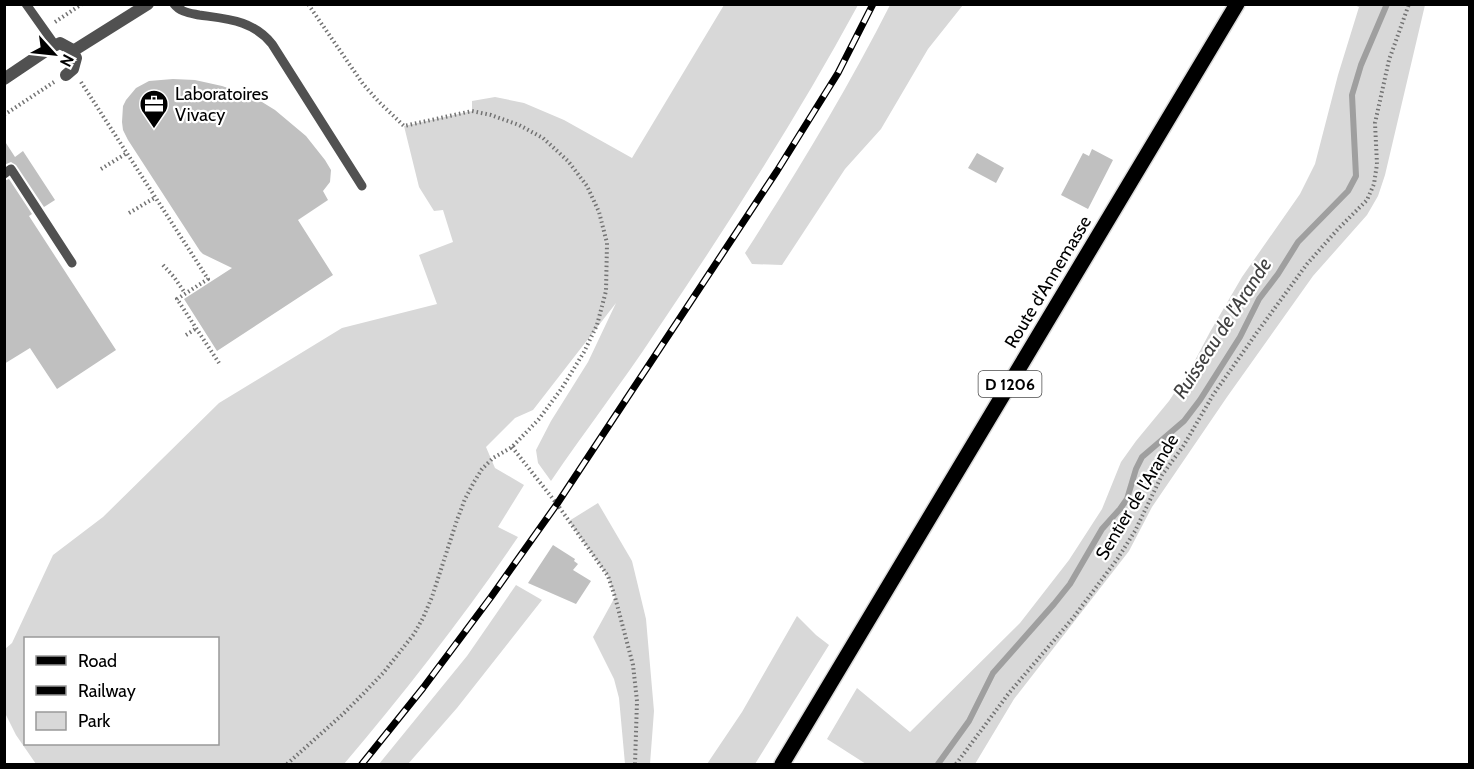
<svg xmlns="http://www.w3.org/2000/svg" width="1474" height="769" viewBox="0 0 1474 769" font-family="Cabin,sans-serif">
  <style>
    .green { fill: #d8d8d8; fill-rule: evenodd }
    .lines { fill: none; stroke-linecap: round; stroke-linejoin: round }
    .stream { stroke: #9f9f9f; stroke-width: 6 }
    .building { fill: #c0c0c0 }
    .primary-casing { stroke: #dbdbdb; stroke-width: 18 }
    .path { stroke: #737373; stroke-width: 4; stroke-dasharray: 1.5 3; stroke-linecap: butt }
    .service { stroke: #515151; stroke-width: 9 }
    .minor { stroke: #515151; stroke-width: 12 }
    .primary { stroke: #000; stroke-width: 15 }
    .rail-casing { stroke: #000; stroke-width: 7 }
    .rail { stroke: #fff; stroke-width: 4.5; stroke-dasharray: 14; stroke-linecap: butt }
    .labels { text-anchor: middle; stroke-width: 4.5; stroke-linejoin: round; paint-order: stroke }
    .shield { fill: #fff; stroke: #4c4c4c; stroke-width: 1.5 }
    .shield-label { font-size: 16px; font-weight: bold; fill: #000 }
    .poi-label { font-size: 18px; fill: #000; stroke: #fff; text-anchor: start }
    .street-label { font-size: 18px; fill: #000; stroke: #fff }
    .water-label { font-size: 20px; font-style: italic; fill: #404040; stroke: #fff }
  </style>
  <rect width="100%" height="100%" fill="#fff"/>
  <!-- green -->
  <g class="green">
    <path d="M724,5H858C797,118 727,226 655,333C622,383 585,431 551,481L538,463L536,450L551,421L588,362L616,303L533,410L515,418L486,447L495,468L524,485L498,527L518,537C465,615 405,692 344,764H36L16,735L5,713V649L12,643L53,555L103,517L219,403L342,328L437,304L419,255L453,242L443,210L434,211L419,187L404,126L472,111V101L495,97L524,103L564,120L632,158ZM26,638H218V744H26Z"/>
    <path d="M890,5H963L928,49L881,129L845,169L782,265L752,264L745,253C797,172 847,90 890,5Z"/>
    <polygon points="1354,5 1425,5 1385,175 1378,196 1367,215 1313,276 1227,397 1152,507 1129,551 1014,699 975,764 866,764 827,739 857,688 910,732 1020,623 1069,560 1102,509 1121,462 1136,441 1169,401 1192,366 1210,332 1242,277 1300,194 1315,164 1338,75 1359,7"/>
    <polygon points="598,503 632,561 646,619 654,711 650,764 625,764 619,698 614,679 593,637 615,597 608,576 569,521"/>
    <polygon points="516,585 542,600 457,708 408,764 379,764 467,656"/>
    <polygon points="797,616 816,635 829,645 755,764 707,764 742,712"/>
  </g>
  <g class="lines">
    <!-- stream -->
    <polyline class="stream" points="938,764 969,721 993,673 1054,604 1070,584 1102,529 1120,509 1127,499 1136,469 1142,457 1184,421 1200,400 1240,337 1259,299 1278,274 1298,242 1348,191 1356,176 1352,95 1361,65 1387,4"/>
  </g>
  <!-- building -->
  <g class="building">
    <polygon points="173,79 195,80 222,86 249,95 262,102 275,110 306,136 325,160 331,170 330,182 323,191 328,200 298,220 333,275 217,351 184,299 232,268 203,254 200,251 128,140 123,130 122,122 123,106 126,100 136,88 149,81"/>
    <polygon points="4,140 15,157 23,151 55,200 44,207 16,165 11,162 4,165"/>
    <polygon points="1092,149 1113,160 1088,209 1061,195 1083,153 1089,156"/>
    <polygon points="977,153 1004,168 996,183 968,168"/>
    <polygon points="9,179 32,214 29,216 116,350 57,389 30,348 4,364 4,181"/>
    <polygon points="553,545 575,559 574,561 578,564 573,570 591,581 576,604 528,583"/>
  </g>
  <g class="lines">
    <!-- primary casing -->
    <g class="primary-casing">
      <polyline id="primary" points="782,764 1237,4"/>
    </g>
    <!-- path -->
    <g class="path">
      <polyline points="55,22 82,4"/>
      <polyline points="81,82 208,279 177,299 219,363"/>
      <polyline points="4,115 54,82"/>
      <polyline points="101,169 127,153"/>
      <polyline points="129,213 156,197"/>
      <polyline points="163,265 174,277 185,293"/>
      <polyline points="186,335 197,328"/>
      <polyline points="512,447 557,504 608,576 615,597 633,665 637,701 635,764"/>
      <polyline points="287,764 342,715 364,693 384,672 414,634 423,618 432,597 457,520 465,499 474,482 482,469 493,458 512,447 539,419 562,388 584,352 597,325 606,291 607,243 599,212 587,186 568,161 543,138 519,125 491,115 472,111 404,126 379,102 363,84 308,4"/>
      <polyline points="956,764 1009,693 1073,618 1118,558 1135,531 1162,475 1184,445 1213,395 1258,331 1307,264 1338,229 1367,200 1374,184 1377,164 1375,123 1389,60 1409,4"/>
    </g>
    <!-- service -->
    <g class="service">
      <polyline points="26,4 55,45"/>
      <path d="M174,4C180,12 190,13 199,15C227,19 253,20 272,44L362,186"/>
      <polyline points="4,174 11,169 72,263"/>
    </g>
    <!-- minor -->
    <g class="minor">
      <polyline points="73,51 148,4"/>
      <polyline points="4,79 50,48 60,43 71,49 76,58 73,69 66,75"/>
    </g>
    <!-- primary -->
    <use href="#primary" class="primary"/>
    <!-- rail casing -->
    <g class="rail-casing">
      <polyline id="rail" points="362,764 423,688 491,597 557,504 777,171 838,73 873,4"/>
    </g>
    <!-- rail -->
    <use href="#rail" class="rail"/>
  </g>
  <!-- icons -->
  <defs>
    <g id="office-pin" transform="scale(1.5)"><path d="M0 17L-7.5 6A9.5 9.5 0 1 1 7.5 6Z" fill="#000" stroke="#fff"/><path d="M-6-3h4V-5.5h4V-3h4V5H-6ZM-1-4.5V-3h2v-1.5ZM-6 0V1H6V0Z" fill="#fff"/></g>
  </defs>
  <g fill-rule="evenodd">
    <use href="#office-pin" x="154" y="104"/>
  </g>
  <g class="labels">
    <!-- shield labels -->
    <rect class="shield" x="978.5" y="371" width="63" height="26" rx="4.5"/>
    <g class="shield-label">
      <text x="1010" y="390">D 1206</text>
    </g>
    <!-- poi labels -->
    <g class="poi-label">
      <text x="175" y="100">Laboratoires<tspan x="175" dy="21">Vivacy</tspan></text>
    </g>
    <!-- street labels -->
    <g class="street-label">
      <text transform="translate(1048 282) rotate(-59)" y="6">Route d'Annemasse</text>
      <text transform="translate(1137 497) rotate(-59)" y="6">Sentier de l'Arande</text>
    </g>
    <!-- water labels -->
    <g class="water-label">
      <text transform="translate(1222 328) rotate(-57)" y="7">Ruisseau de l'Arande</text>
    </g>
  </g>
  <!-- border -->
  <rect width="1474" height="769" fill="none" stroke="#000000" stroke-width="12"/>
  <!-- legend -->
  <rect x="24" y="637" width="195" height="108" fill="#ffffff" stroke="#999999" stroke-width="1.5"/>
  <rect x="36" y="656" width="30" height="9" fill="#000000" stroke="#999999" stroke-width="1.5"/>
  <text x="78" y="667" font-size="18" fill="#000000">Road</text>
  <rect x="36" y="686" width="30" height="9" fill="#000000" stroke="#999999" stroke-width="1.5"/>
  <text x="78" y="697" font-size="18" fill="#000000">Railway</text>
  <rect x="36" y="712" width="30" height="18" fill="#d8d8d8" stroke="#999999" stroke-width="1.5"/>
  <text x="78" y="727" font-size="18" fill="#000000">Park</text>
  <!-- north arrow -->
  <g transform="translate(54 54) rotate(117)" stroke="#ffffff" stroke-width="4.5" paint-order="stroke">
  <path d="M0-4.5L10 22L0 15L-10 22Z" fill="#000000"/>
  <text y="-9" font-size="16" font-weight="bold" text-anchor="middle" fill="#000000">N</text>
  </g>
</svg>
